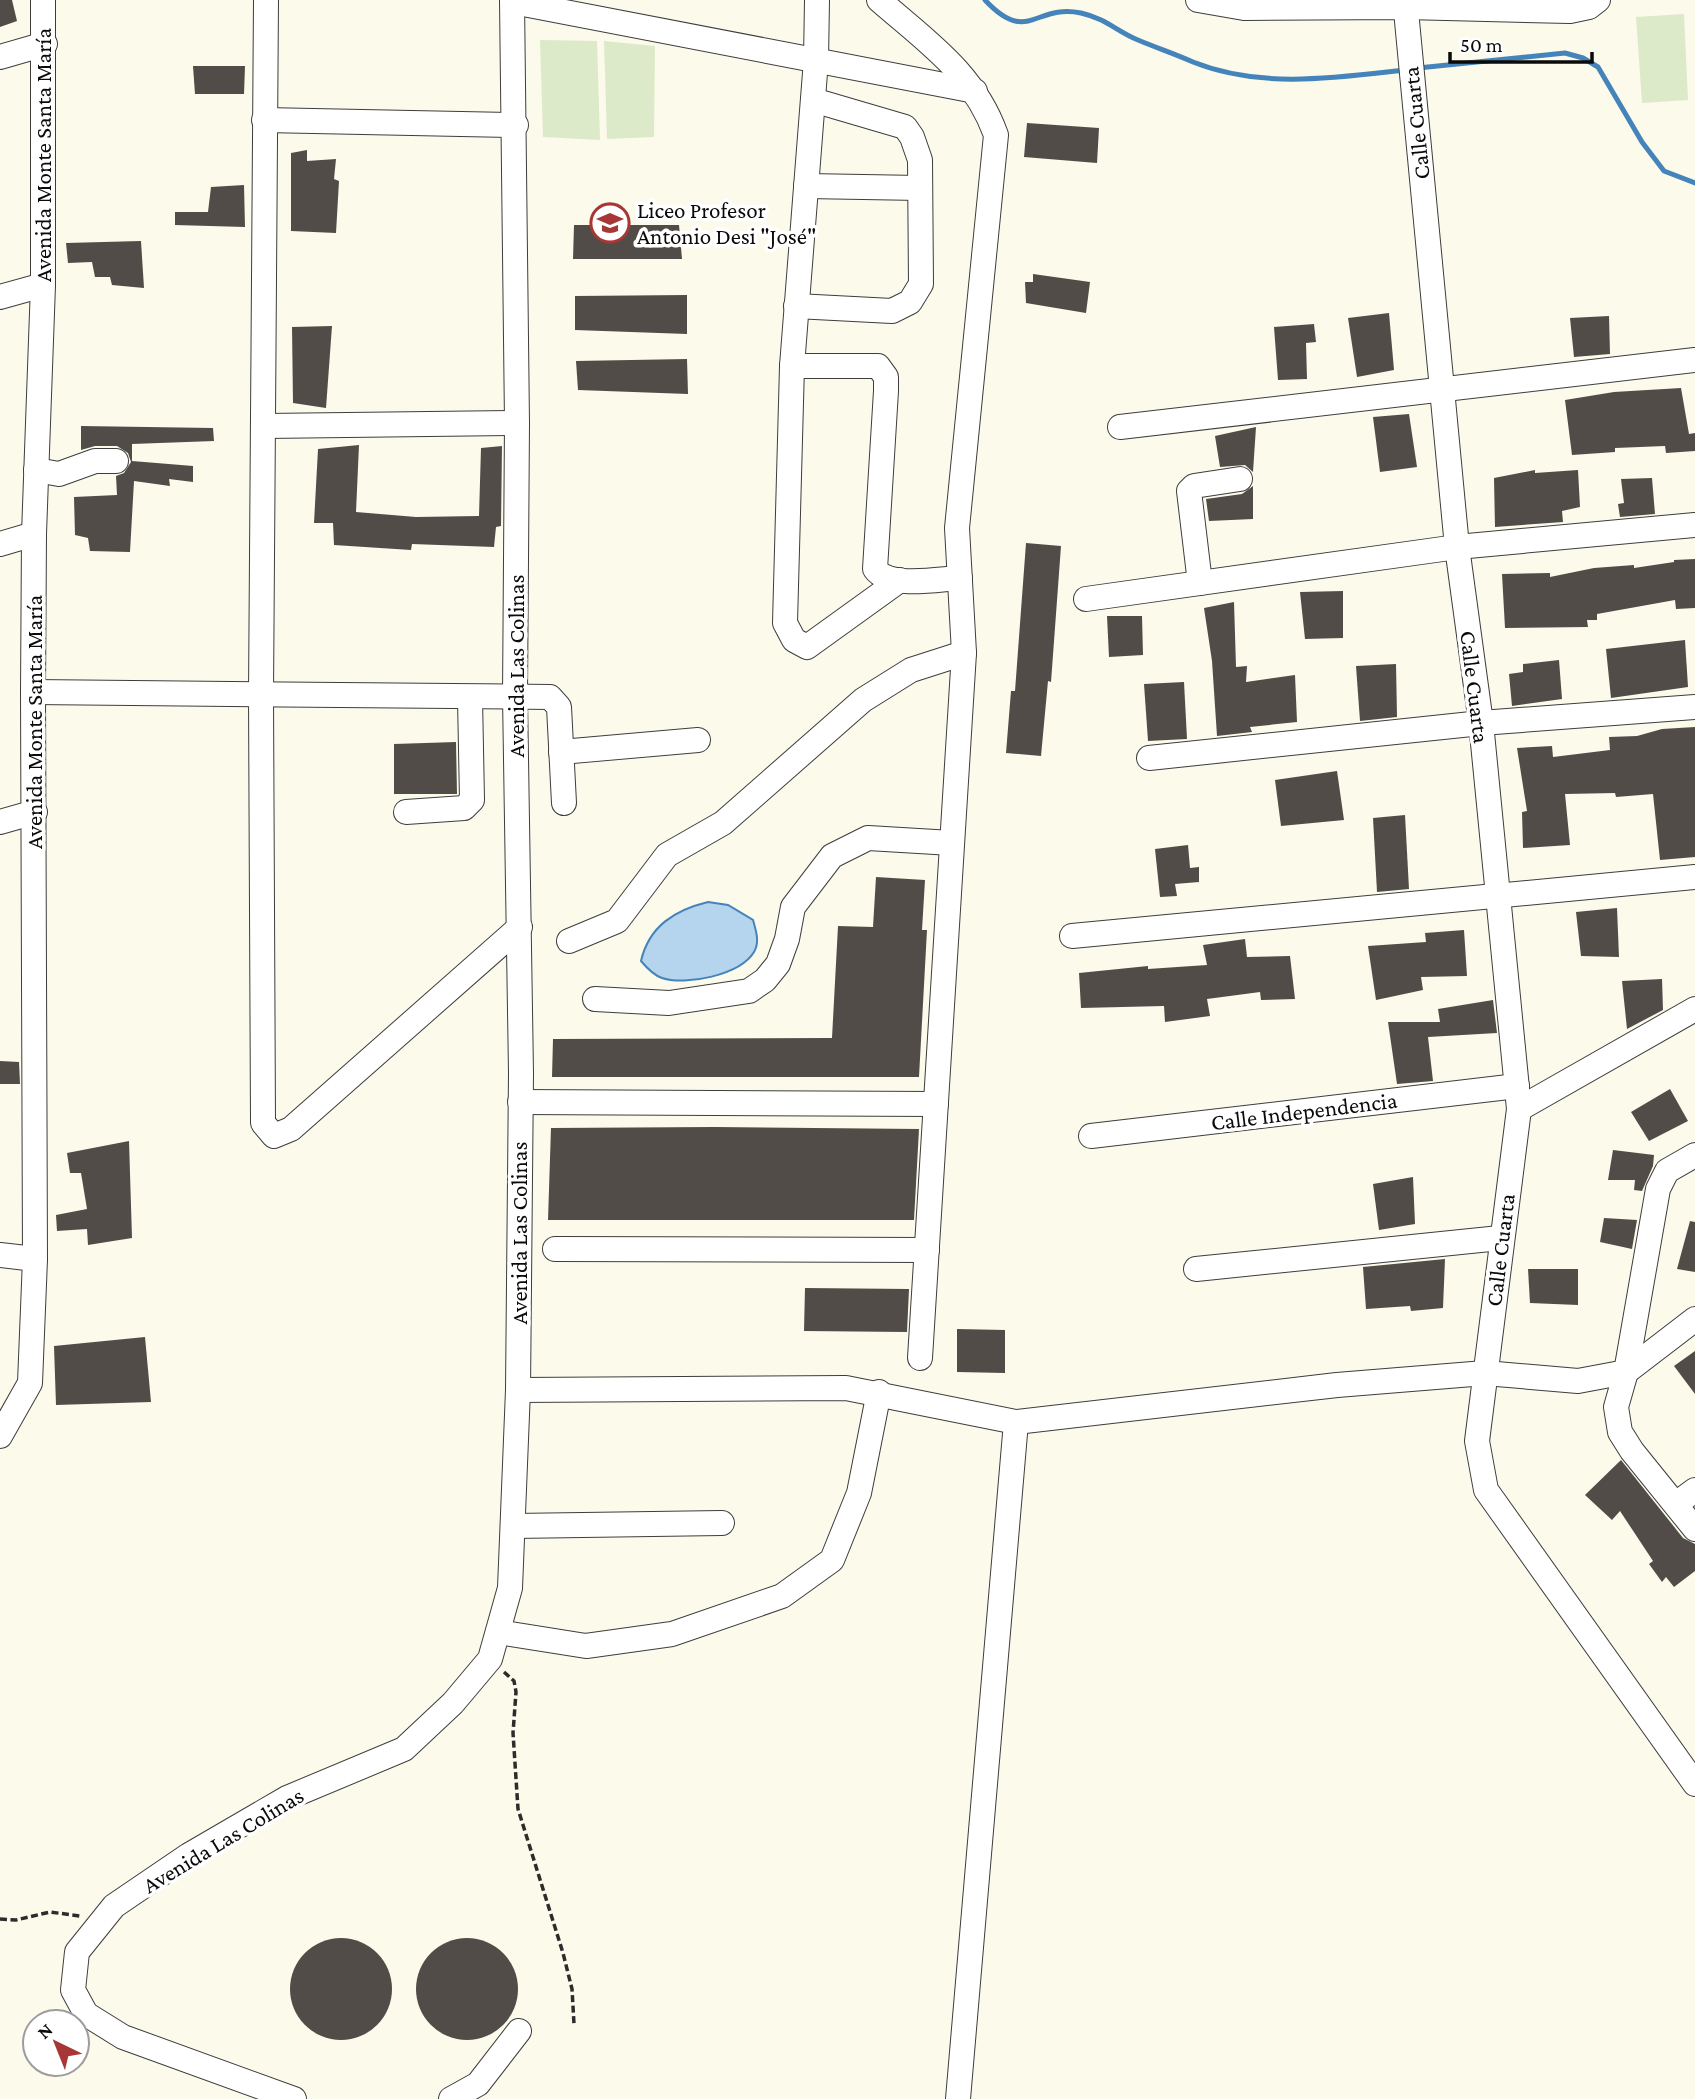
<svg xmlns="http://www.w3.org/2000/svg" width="1695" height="2099" viewBox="0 0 1695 2099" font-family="'Crimson Pro',serif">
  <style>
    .pitch { fill: #dceac9 }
    .water { fill: #b5d4ed; stroke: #4584bb; stroke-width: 2 }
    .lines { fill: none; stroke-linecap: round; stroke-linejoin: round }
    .stream { stroke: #4584bb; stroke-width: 5 }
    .building { fill: #514c48 }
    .minor-casing { stroke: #3d3d3d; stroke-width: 26 }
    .path { stroke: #2c2c2c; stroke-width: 3.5; stroke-dasharray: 7 3.5; stroke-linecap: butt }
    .minor { stroke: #fff; stroke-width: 24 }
    .labels { text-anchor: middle; stroke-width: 7; stroke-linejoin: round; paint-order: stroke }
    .street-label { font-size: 23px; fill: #0a0a0a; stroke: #fff }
    .poi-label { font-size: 23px; fill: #0a0a0a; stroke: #fff; text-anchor: start }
  </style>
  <rect width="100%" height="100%" fill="#fcfaea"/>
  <!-- pitch -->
  <g class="pitch">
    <polygon points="1684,14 1688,100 1642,103 1636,17"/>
    <polygon points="540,40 597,41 600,140 543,137"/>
    <polygon points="604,41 655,46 654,137 607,139"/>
  </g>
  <!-- water -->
  <path class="water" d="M708,902L728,905L753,920C756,931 760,942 754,952C740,975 686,986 662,978C653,975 646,967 641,961C649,926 675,910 708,902Z"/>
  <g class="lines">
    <!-- stream -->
    <g class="stream">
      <path d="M985,0C1028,46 1035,3 1081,13C1107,19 1116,31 1138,40C1157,48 1175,54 1193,62C1261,89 1335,78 1405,70"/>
      <polyline points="1418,68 1565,53 1583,58 1598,67 1642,142 1664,171 1695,183"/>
    </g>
  </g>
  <!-- building -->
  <g class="building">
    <polygon points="0,0 12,0 17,21 0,27"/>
    <polygon points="193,66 245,66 244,94 195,94"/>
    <polygon points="1027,123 1099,128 1097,163 1024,157"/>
    <polygon points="307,150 307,161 336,159 334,179 339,181 336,233 291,231 291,153"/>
    <polygon points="244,185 245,227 175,225 175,212 208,212 211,187"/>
    <polygon points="574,225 679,225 682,259 573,259"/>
    <polygon points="141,241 144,288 112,285 110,277 95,277 92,262 68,263 66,243"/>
    <polygon points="1033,274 1090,282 1086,313 1026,303 1025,282 1033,282"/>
    <polygon points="687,295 687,334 575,330 575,296"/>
    <polygon points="1389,313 1394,370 1357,377 1348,318"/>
    <polygon points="1609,316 1610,354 1574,357 1570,318"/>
    <polygon points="1314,324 1316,342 1306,343 1307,379 1278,380 1274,327"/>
    <polygon points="332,326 326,408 293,403 292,327"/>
    <polygon points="687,359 688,394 578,390 576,361"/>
    <polygon points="1681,388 1689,434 1695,433 1695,451 1666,453 1665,446 1615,448 1615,452 1572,455 1565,400 1614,392"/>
    <polygon points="1409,414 1417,467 1380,472 1373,417"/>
    <polygon points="81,426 213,428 214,441 132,444 132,461 193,466 193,482 169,479 170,486 134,481 130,552 90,551 88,538 75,535 74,497 117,495 116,476 124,473 131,462 128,453 117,446 95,446 81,450"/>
    <polygon points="1256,427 1253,472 1245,465 1220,467 1215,436"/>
    <polygon points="359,445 356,512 416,517 479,516 481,448 502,446 501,526 496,527 494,547 412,544 411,550 334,545 333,523 314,523 318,449"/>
    <polygon points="1535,470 1535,473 1578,470 1580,507 1562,511 1563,522 1495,527 1494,478"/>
    <polygon points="1652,478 1655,514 1620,517 1618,504 1624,503 1621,479"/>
    <polygon points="1253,486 1253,519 1209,521 1206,499 1242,494"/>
    <polygon points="1026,543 1061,546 1051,682 1048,681 1041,756 1006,753 1011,691 1015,691"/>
    <polygon points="1695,559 1695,608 1676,609 1675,600 1597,614 1597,620 1587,620 1588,627 1505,628 1502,574 1550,573 1550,577 1594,568 1634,565 1634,568 1674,562 1674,560"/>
    <polygon points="1343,591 1343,638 1305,639 1300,592"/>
    <polygon points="1234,602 1236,667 1247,666 1246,682 1295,675 1297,722 1250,727 1252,732 1217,736 1212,661 1204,608"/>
    <polygon points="1107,616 1142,616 1143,655 1109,657"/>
    <polygon points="1685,640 1688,687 1611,698 1606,649"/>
    <polygon points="1559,660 1562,699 1512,706 1509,674 1523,672 1523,664"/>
    <polygon points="1396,664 1397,717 1360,721 1356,666"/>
    <polygon points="1184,682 1187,739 1148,741 1144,684"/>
    <polygon points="1695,727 1695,857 1660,860 1653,794 1616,797 1615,793 1565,794 1570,845 1523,848 1522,812 1527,811 1517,748 1552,746 1553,757 1610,750 1609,737 1637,736 1662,729"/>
    <polygon points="456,742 457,794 394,794 394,744"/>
    <polygon points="1337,771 1344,820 1281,826 1275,780"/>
    <polygon points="1405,815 1409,889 1377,892 1373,818"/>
    <polygon points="1188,845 1190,868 1199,867 1199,882 1175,884 1177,896 1160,897 1155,849"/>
    <polygon points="876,877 925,880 922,930 927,930 919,1077 552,1077 553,1039 832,1038 838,926 873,927"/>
    <polygon points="1617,908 1619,957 1581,956 1576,912"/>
    <polygon points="1464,930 1467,976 1421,977 1423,990 1376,1000 1368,946 1426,942 1425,933"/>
    <polygon points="1245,939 1247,957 1290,956 1295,999 1261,1000 1260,992 1207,999 1210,1016 1165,1022 1164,1006 1081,1008 1079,973 1148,966 1148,969 1207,965 1203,945"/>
    <polygon points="1662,979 1663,1010 1627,1029 1622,981"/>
    <polygon points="1493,1000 1497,1033 1428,1037 1433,1081 1397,1084 1388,1022 1440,1022 1438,1009"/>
    <polygon points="0,1061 19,1062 20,1084 0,1084"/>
    <polygon points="1670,1089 1688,1121 1649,1141 1631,1112"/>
    <polygon points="715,1127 919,1129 914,1220 548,1220 551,1128"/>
    <polygon points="129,1141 132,1238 88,1245 87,1229 57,1231 56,1215 87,1209 81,1173 70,1173 67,1153"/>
    <polygon points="1613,1150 1654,1155 1653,1166 1642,1191 1634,1190 1635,1180 1608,1180"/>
    <polygon points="1413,1177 1415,1224 1379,1230 1373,1184"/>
    <polygon points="1604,1218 1637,1220 1632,1249 1600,1242"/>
    <polygon points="1690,1221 1695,1222 1695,1272 1677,1269"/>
    <polygon points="1445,1259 1443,1308 1411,1311 1410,1306 1366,1309 1363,1267"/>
    <polygon points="1528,1269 1578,1269 1578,1305 1530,1303"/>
    <polygon points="805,1288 909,1289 907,1332 804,1331"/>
    <polygon points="957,1329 1005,1330 1005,1373 957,1372"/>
    <polygon points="145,1337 151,1402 56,1405 54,1346"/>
    <polygon points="1695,1351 1695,1394 1674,1366"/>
    <polygon points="1621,1460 1683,1538 1695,1544 1695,1571 1674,1587 1666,1577 1662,1582 1649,1564 1653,1561 1620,1511 1612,1520 1585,1495"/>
    <circle cx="341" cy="1989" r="51"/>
    <circle cx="467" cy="1989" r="51"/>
  </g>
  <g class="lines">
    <!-- minor casing -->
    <g class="minor-casing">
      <g id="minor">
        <polyline points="266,0 261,695 263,1123 274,1136 291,1129 520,927"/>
        <polyline points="817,0 816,60 792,366 785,623 794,640 807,647 900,580"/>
        <path d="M879,0C927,42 974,73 996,135L957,528L964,653L920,1358"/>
        <polyline points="1198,0 1244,8 1406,7 1570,11 1589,7 1598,0"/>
        <polyline points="1405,0 1457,547 1481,723 1519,1109 1477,1441 1486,1490 1695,1784"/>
        <polyline points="513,2 975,91"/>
        <polyline points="0,57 45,44"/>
        <polyline points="264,120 516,125"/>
        <polyline points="806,186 920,188"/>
        <polyline points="0,297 43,285"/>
        <polyline points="796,306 892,311 910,302 921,284 920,160 912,137 905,127 813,100"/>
        <path d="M792,366H878L886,377V391L875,569C890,589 938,579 960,578"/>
        <polyline points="265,426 517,423"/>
        <polyline points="1120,427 1695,360"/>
        <polyline points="36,470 59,474 95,461 116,461"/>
        <polyline points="0,544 34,534"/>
        <polyline points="1200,583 1189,491 1194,486 1240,479"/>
        <polyline points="1086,599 1457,547 1695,525"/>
        <polyline points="33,692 550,697 559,707 564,803"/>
        <polyline points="561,752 698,740"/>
        <polyline points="1149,758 1481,723 1695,707"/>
        <polyline points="406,812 464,808 472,800 470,698"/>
        <polyline points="0,822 35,812"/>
        <polyline points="1072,936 1695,877"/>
        <polyline points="569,941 617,921 667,855 723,823 863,700 911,670 964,653"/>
        <polyline points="595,999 669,1003 749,991 765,980 778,964 787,939 793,907 832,856 868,838 952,843"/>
        <polyline points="520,1102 936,1104"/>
        <polyline points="1519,1109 1695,1009"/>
        <polyline points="1091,1136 1517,1086"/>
        <polyline points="1695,1155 1667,1171 1658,1189 1626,1372 1616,1407 1620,1432 1632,1451 1695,1529"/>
        <polyline points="555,1249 927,1250"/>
        <polyline points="0,1255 35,1259"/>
        <polyline points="1196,1269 1500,1238"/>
        <polyline points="518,1390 846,1388 1016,1422 1337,1385 1485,1373 1578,1381 1626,1372 1695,1319"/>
        <polyline points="0,1436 30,1383 35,1259 33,692 34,534 43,285 43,0"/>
        <polyline points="1676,1504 1695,1490"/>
        <polyline points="513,1526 722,1523"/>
        <polyline points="498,1632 586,1646 672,1634 782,1596 832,1560 859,1493 879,1392"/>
        <polyline points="294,2099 123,2037 86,2014 73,1990 77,1952 114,1906 189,1855 287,1798 404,1749 453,1703 490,1659 510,1588 518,1390 521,1073 515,696 517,423 512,0"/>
        <polyline points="451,2099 478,2084 519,2031"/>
        <polyline points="958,2099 1016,1422"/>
      </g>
    </g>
    <!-- path -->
    <g class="path">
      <polyline points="504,1672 514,1681 516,1692 513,1733 518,1809 563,1953 572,1989 574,2024"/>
      <polyline points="0,1919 16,1920 50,1912 80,1916"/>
    </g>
    <!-- minor -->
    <use href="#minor" class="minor"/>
  </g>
  <!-- icons -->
  <defs>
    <g id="school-ring" transform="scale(2.0125)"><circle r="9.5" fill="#fff" stroke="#a73735" stroke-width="1.5"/><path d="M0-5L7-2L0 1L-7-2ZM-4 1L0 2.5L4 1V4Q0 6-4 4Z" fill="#a73735"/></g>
  </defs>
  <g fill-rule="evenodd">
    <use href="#school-ring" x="610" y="223"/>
  </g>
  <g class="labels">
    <!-- street labels -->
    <g class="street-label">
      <text transform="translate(1416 123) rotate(-96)" y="8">Calle Cuarta</text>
      <text transform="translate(43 155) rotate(-90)" y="8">Avenida Monte Santa María</text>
      <text transform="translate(516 666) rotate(-90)" y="8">Avenida Las Colinas</text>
      <text transform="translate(1475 687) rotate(83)" y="8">Calle Cuarta</text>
      <text transform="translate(34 722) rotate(-90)" y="8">Avenida Monte Santa María</text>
      <text transform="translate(1304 1111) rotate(-7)" y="8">Calle Independencia</text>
      <text transform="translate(519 1233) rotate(-90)" y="8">Avenida Las Colinas</text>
      <text transform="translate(1500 1250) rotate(-83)" y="8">Calle Cuarta</text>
      <text transform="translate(223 1840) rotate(-31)" y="8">Avenida Las Colinas</text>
    </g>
    <!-- poi labels -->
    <g class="poi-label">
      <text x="637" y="218">Liceo Profesor<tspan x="637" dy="26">Antonio Desi "José"</tspan></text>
    </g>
  </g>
  <!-- north arrow -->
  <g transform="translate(56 2043) rotate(317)"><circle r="33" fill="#ffffff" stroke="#9d9d9d" stroke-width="2"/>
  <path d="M0-5L12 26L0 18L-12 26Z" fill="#a73735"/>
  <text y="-10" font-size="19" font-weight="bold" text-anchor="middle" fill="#0a0a0a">N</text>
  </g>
  <!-- scale -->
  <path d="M1450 52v10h142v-10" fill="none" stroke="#0a0a0a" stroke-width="3.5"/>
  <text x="1460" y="52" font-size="21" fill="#0a0a0a" stroke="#ffffff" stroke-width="5" paint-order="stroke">50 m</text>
</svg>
